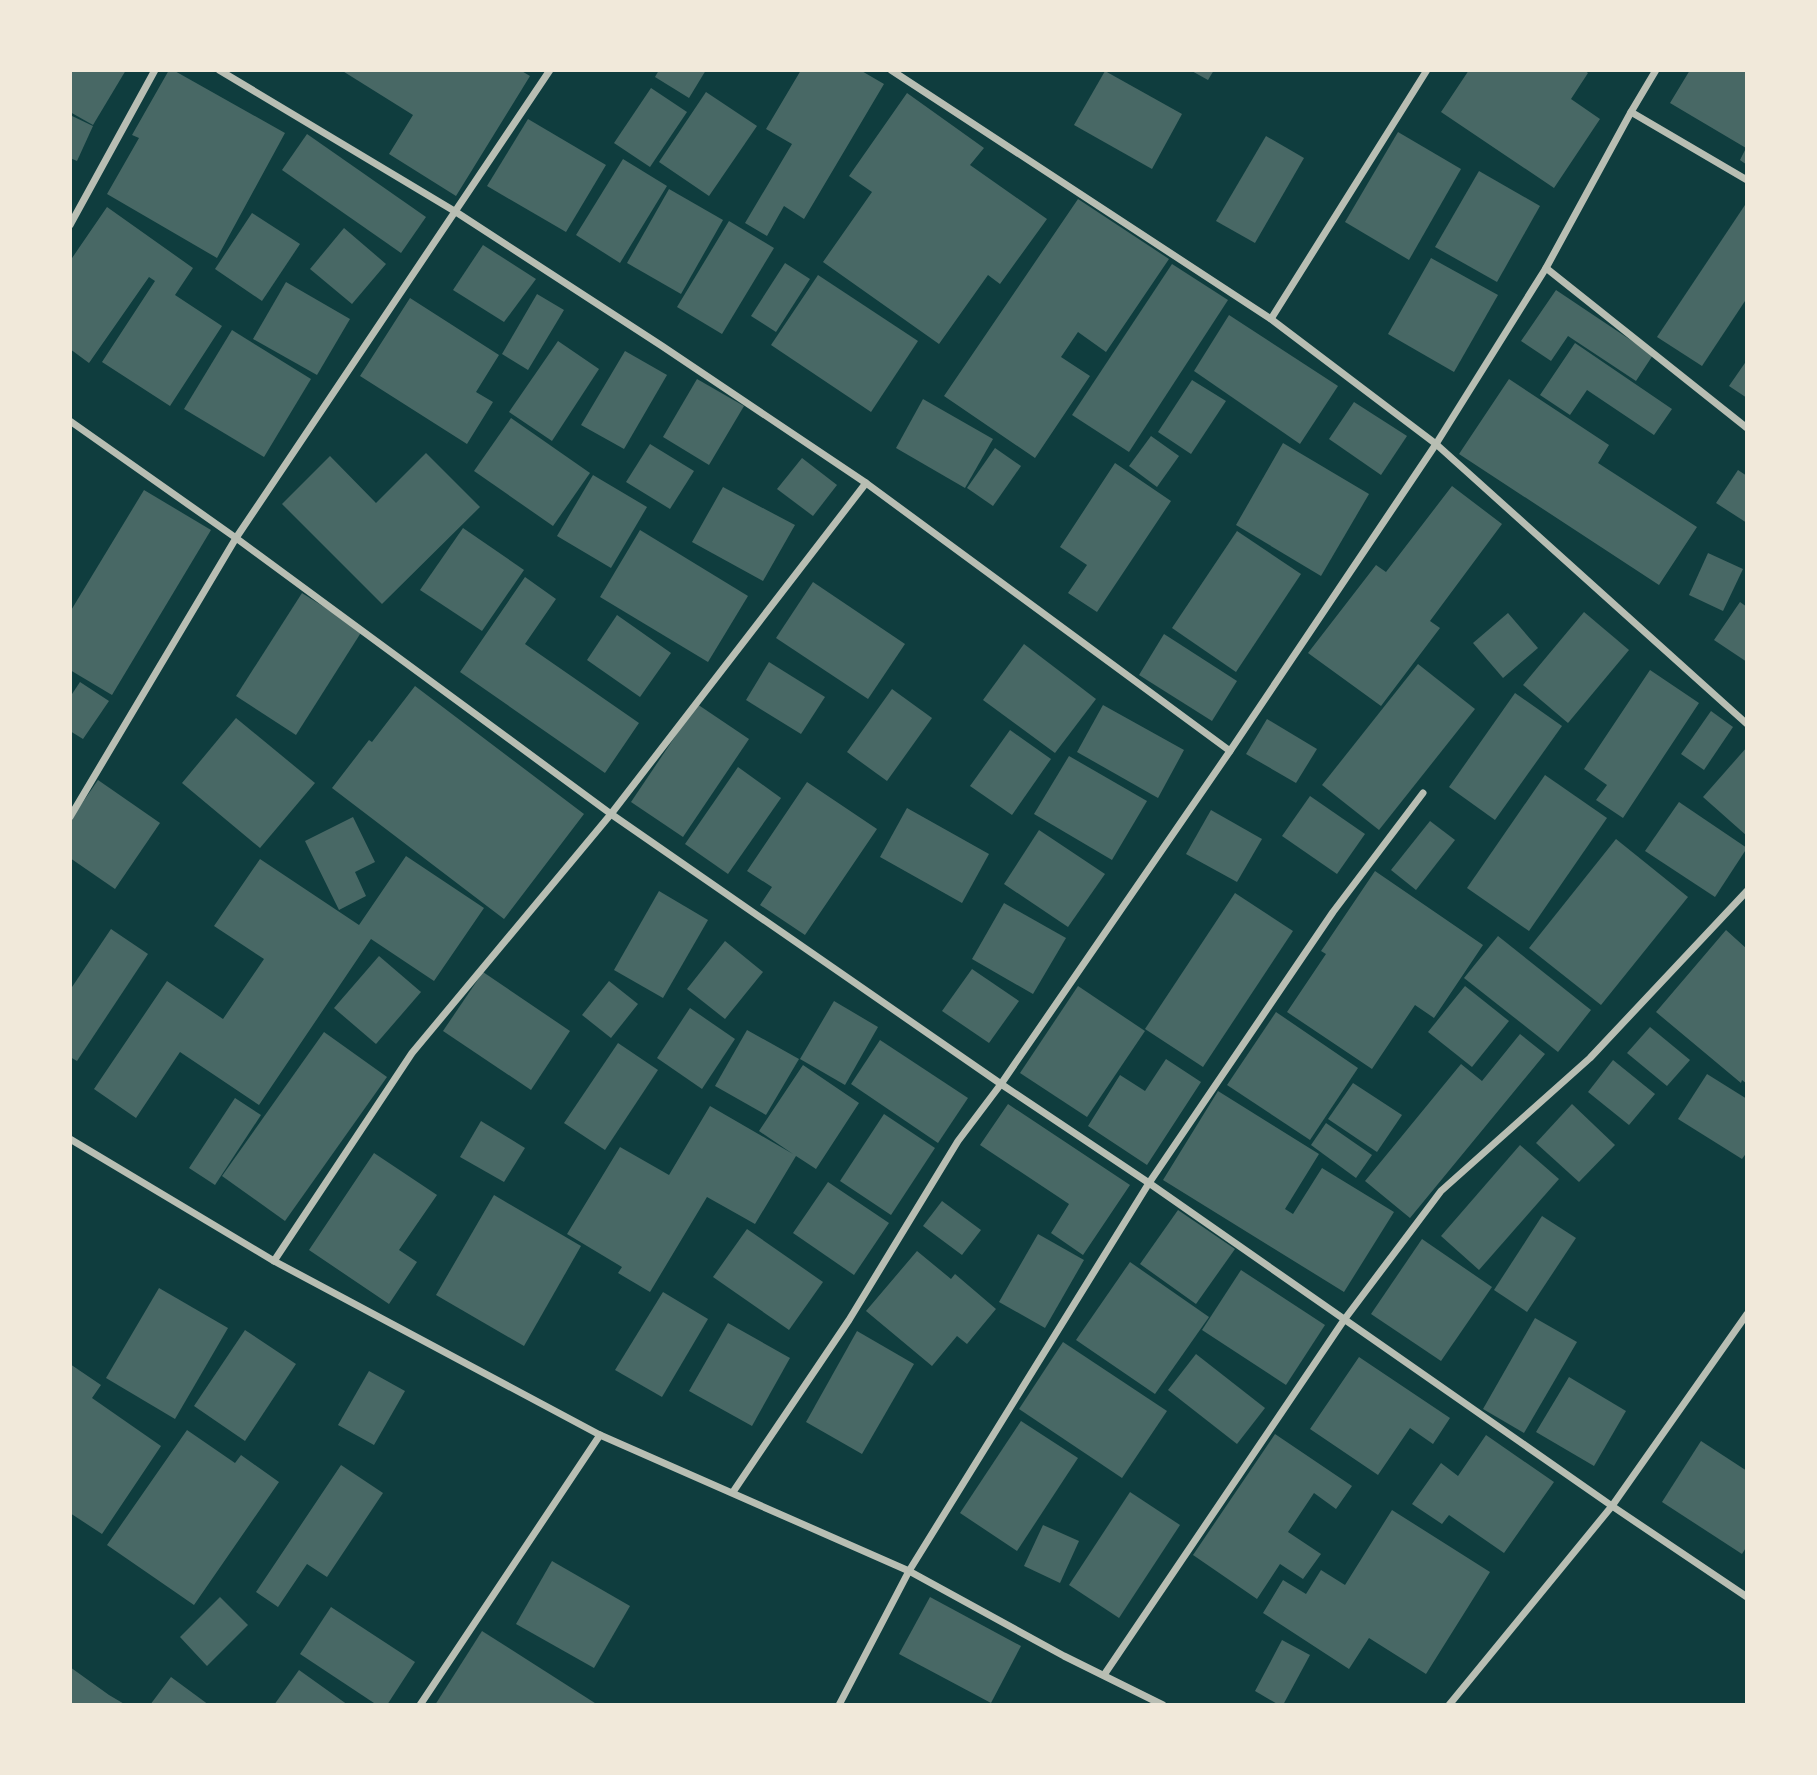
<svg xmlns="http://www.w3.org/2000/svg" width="1817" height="1775" viewBox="0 0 1817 1775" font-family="Inter,sans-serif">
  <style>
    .building { fill: #486865 }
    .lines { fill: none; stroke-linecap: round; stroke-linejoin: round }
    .minor { stroke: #b8beb3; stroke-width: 7 }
  </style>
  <rect width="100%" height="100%" fill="#0f3d3e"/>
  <!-- building -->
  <g class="building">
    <polygon points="70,70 126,70 93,125 70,112"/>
    <polygon points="169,70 173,70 285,133 217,258 107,194 139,138 132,135"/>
    <polygon points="341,70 520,70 530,76 456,196 389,154 413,115"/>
    <polygon points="659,70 706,70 689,98 655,77"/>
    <polygon points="801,70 860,70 884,84 804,219 784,206 767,236 745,223 792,144 766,129"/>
    <polygon points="1190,70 1214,70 1208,80"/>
    <polygon points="1469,70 1584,70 1588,73 1571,99 1600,119 1554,188 1441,112"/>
    <polygon points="1690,70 1747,70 1747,165 1740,160 1746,148 1670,103"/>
    <polygon points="1105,71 1182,114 1152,169 1074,125"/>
    <polygon points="651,88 687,112 650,167 614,143"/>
    <polygon points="706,92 757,126 709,196 659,162"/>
    <polygon points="907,93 984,148 970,165 1047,219 1000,284 988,275 939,344 823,262 872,192 849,176"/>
    <polygon points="70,115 93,126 77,161 70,158"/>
    <polygon points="528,119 606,165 566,232 487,186"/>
    <polygon points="1398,132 1461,169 1409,260 1345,222"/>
    <polygon points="307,134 426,217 401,253 282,170"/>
    <polygon points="1266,136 1304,158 1255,243 1216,221"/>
    <polygon points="623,159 667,186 620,263 576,235"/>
    <polygon points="1479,171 1540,206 1497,282 1435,247"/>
    <polygon points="669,189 723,220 681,294 627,263"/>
    <polygon points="1078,199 1169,259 1106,352 1078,332 1061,357 1090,376 1035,458 944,396"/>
    <polygon points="1747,202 1747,298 1702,366 1657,337"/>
    <polygon points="107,207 193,268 175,295 222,326 170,406 102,362 155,281 149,277 89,363 70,349 70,261"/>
    <polygon points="252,213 300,244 262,301 215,269"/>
    <polygon points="729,221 774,248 722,334 677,307"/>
    <polygon points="344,228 386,264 352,304 310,269"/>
    <polygon points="483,245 536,279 504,322 453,290"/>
    <polygon points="1431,258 1498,295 1454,372 1388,334"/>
    <polygon points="785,263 810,279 776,332 751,316"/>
    <polygon points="1172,264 1228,300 1129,452 1072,415"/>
    <polygon points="818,275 918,341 871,412 771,345"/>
    <polygon points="286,282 350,319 317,375 253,339"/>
    <polygon points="1556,290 1653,355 1636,381 1568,336 1551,361 1521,341"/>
    <polygon points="537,294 564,310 528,370 502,354"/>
    <polygon points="410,298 499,355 476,392 493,402 467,444 360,376"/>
    <polygon points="1229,315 1338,386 1300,444 1194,371"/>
    <polygon points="232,330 311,379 264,457 184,409"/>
    <polygon points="558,341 599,369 552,441 509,412"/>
    <polygon points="1575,343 1672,409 1654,435 1587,390 1570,415 1540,395"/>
    <polygon points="625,351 667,375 624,449 581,425"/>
    <polygon points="1747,360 1747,398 1729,386"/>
    <polygon points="697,379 744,406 709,465 663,437"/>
    <polygon points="1509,379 1609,445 1598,463 1697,527 1659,585 1459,454"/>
    <polygon points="1192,380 1226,401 1191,454 1158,432"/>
    <polygon points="923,399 993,439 965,488 896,448"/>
    <polygon points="1354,402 1407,436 1381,475 1329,439"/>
    <polygon points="511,418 590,473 553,526 474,471"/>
    <polygon points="1151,436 1179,456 1157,487 1129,466"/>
    <polygon points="1283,443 1369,494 1321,576 1236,525"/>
    <polygon points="650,444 694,471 670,509 626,482"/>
    <polygon points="995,448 1021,466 993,506 967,488"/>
    <polygon points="426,453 480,507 382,604 282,504 330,456 376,503"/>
    <polygon points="802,458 837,485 813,516 777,489"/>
    <polygon points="1115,463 1171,501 1097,612 1068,593 1087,565 1060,547"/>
    <polygon points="1738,470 1747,476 1747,523 1716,503"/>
    <polygon points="593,475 647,507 611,568 557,536"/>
    <polygon points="1452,486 1502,524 1430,621 1440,628 1381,706 1308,653 1376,565 1386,572"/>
    <polygon points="723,487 795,525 763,581 692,542"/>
    <polygon points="144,490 211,530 112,695 70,670 70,612"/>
    <polygon points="463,528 524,570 482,631 420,590"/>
    <polygon points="640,530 748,596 708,662 600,597"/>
    <polygon points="1237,531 1301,574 1236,672 1172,628"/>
    <polygon points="1708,553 1743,569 1723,611 1689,595"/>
    <polygon points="525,577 556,599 525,644 639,723 605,773 460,672"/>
    <polygon points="813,582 905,644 868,699 776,638"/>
    <polygon points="302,593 362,631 296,735 236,696"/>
    <polygon points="1740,602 1747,607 1747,662 1714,640"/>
    <polygon points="1584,612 1629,650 1568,723 1523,685"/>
    <polygon points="1508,613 1538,648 1503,678 1473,643"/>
    <polygon points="617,615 671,653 640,697 587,660"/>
    <polygon points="1164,634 1237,681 1212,721 1139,675"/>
    <polygon points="1024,644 1096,699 1055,753 983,700"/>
    <polygon points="769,662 825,697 801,734 746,700"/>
    <polygon points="1418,664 1475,709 1379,830 1322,785"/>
    <polygon points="1650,670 1699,703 1623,818 1596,800 1607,785 1584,769"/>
    <polygon points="80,682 109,701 83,739 70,731 70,697"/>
    <polygon points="415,686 584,814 504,919 332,788 369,740 372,742"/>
    <polygon points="892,689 932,718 887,781 847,752"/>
    <polygon points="1515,693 1562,726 1495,820 1449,787"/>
    <polygon points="697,704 749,739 683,837 631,802"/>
    <polygon points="1103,705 1184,750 1158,798 1077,752"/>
    <polygon points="1711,711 1733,727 1704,770 1681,754"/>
    <polygon points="236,718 315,783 260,848 182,783"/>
    <polygon points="1267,719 1317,749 1296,783 1246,754"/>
    <polygon points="1010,730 1051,759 1012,815 970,786"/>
    <polygon points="1747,747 1747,836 1703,797"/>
    <polygon points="1069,756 1147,801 1112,860 1034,814"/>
    <polygon points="738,767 781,798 728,874 685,844"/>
    <polygon points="1545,775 1607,818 1529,931 1467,888"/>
    <polygon points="98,780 160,823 115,889 70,858 70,821"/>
    <polygon points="807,782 877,829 805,935 760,905 772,887 747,871"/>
    <polygon points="1310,796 1365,834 1337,874 1282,836"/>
    <polygon points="1679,802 1747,848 1715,897 1645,851"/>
    <polygon points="907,808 989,854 962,903 880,857"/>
    <polygon points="1211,810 1262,839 1237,882 1186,854"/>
    <polygon points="353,817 375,862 355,872 366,896 339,910 305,841"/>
    <polygon points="1430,821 1455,840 1416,890 1391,870"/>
    <polygon points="1039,830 1105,874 1068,927 1004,884"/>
    <polygon points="1616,839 1688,897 1601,1005 1529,948"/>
    <polygon points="406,856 484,908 434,981 371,939 259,1105 180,1052 136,1118 94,1089 167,981 223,1019 264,959 214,926 260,859 359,925"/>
    <polygon points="1375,871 1483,945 1434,1018 1415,1005 1372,1069 1287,1012 1326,954 1321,951"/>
    <polygon points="659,891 708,920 663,998 614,970"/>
    <polygon points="1235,893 1293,931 1203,1067 1145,1029"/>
    <polygon points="1004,903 1066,938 1033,994 972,959"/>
    <polygon points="111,929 148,954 77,1061 70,1057 70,990"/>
    <polygon points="1726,930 1747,949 1747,1084 1742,1080 1741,1083 1656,1012"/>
    <polygon points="1498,936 1591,1010 1558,1052 1464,978"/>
    <polygon points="725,941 763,972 725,1019 687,989"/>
    <polygon points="379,956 421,992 376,1044 334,1008"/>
    <polygon points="972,969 1019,1001 989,1043 942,1011"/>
    <polygon points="483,972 570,1031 531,1090 443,1031"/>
    <polygon points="609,981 638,1004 611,1038 582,1015"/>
    <polygon points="1078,986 1145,1031 1087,1117 1020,1073"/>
    <polygon points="1465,986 1509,1021 1472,1067 1428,1032"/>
    <polygon points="834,1001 878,1027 845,1085 800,1059"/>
    <polygon points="690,1008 735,1039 702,1089 657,1058"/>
    <polygon points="1276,1012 1358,1068 1310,1140 1227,1085"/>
    <polygon points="1650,1027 1690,1060 1667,1086 1627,1053"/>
    <polygon points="747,1030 799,1059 766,1115 715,1086"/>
    <polygon points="324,1032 387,1077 285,1221 222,1176"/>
    <polygon points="1520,1034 1545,1054 1410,1218 1365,1181 1461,1064 1482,1081"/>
    <polygon points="880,1040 968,1098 938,1143 851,1084"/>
    <polygon points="618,1043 658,1070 605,1150 564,1123"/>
    <polygon points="1166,1059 1201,1082 1147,1165 1088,1126 1120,1075 1145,1091"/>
    <polygon points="1613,1060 1655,1094 1629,1125 1588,1092"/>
    <polygon points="803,1065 859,1103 816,1169 796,1156 755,1224 707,1197 650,1292 618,1273 622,1267 567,1234 620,1147 669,1175 710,1106 793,1154 759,1131"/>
    <polygon points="1707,1074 1747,1099 1747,1152 1742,1159 1678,1119"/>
    <polygon points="1353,1083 1402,1115 1377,1152 1328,1119"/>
    <polygon points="1218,1091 1319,1154 1285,1209 1293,1214 1322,1168 1394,1212 1344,1292 1163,1180"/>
    <polygon points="235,1098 261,1115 215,1185 189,1168"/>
    <polygon points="1008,1104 1130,1185 1083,1255 1051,1233 1069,1204 980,1145"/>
    <polygon points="1572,1104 1615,1145 1579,1182 1536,1143"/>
    <polygon points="884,1114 935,1148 891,1215 840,1181"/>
    <polygon points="481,1121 525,1148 504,1182 460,1157"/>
    <polygon points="1326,1123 1372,1155 1356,1178 1311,1145"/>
    <polygon points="1520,1145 1559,1179 1479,1270 1441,1236"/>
    <polygon points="374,1153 437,1195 399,1250 417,1262 389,1304 309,1250"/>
    <polygon points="828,1182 889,1223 854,1275 793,1233"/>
    <polygon points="494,1195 581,1246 524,1346 436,1295"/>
    <polygon points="942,1201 981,1230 962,1255 923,1226"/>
    <polygon points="1178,1210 1235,1249 1196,1304 1140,1264"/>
    <polygon points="1542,1216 1576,1238 1527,1312 1494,1290"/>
    <polygon points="747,1229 823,1282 789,1330 713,1277"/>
    <polygon points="1038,1234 1084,1260 1045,1328 999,1302"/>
    <polygon points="1422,1239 1492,1287 1441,1361 1371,1314"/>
    <polygon points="917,1251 951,1279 955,1274 996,1309 967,1344 957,1336 932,1366 866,1311"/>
    <polygon points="1130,1262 1209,1317 1155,1394 1076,1340"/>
    <polygon points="1241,1270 1325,1325 1286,1385 1202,1330"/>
    <polygon points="159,1288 228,1328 175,1419 106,1378"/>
    <polygon points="663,1292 708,1319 662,1397 615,1370"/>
    <polygon points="1535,1318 1577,1342 1524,1433 1483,1409"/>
    <polygon points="728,1323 790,1358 752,1426 689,1391"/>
    <polygon points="245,1330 296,1364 245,1441 194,1406"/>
    <polygon points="857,1331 914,1364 862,1454 806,1422"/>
    <polygon points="1063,1342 1167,1411 1122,1478 1019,1409"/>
    <polygon points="1196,1354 1265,1408 1237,1444 1168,1390"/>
    <polygon points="1359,1357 1450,1418 1433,1444 1410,1428 1378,1475 1310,1429"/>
    <polygon points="70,1364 101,1385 92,1398 161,1446 102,1534 70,1513"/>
    <polygon points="369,1371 405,1391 374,1445 338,1425"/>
    <polygon points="1569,1377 1626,1411 1594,1466 1536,1432"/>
    <polygon points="1021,1421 1078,1458 1017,1551 960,1513"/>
    <polygon points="187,1430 235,1463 241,1455 279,1482 194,1605 107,1545"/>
    <polygon points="1275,1434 1352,1486 1336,1509 1314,1493 1288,1532 1321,1554 1303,1579 1280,1564 1257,1599 1193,1555"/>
    <polygon points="1486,1435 1554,1482 1504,1553 1449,1515 1442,1524 1412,1504 1441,1463 1458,1476"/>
    <polygon points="1701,1441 1747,1471 1747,1546 1742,1554 1662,1502"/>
    <polygon points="341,1465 383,1493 327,1577 307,1564 278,1607 256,1592"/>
    <polygon points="1130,1492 1180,1525 1119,1618 1069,1585"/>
    <polygon points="1392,1510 1490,1572 1426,1674 1369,1638 1349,1669 1263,1613 1283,1580 1306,1594 1321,1570 1345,1585"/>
    <polygon points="1043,1525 1079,1541 1060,1583 1024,1566"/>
    <polygon points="552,1561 630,1606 594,1668 516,1624"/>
    <polygon points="220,1597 248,1625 207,1666 180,1637"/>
    <polygon points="930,1597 1021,1646 991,1703 899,1654"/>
    <polygon points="331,1607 415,1662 387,1705 377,1705 300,1654"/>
    <polygon points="482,1631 598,1705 435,1705"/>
    <polygon points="1282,1640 1310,1655 1283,1705 1279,1705 1255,1691"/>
    <polygon points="70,1667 109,1695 126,1705 70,1705"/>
    <polygon points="299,1670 348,1705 274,1705"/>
    <polygon points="171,1677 209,1705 150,1705"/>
  </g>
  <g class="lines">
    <!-- minor -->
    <g class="minor">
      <polyline points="219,70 456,212 662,346 866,483 1230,751"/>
      <polyline points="891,70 1271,319 1436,444 1747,724"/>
      <polyline points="1631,112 1747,180"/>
      <polyline points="70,225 155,70"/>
      <polyline points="1546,268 1631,112 1656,70"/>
      <polyline points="1271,319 1427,70"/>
      <polyline points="70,421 236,538 611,814 1001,1084 1149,1183 1612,1506 1747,1597"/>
      <polyline points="70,817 236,538 550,70"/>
      <polyline points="70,1139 274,1261 600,1435 909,1571 1064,1656 1163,1705"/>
      <polyline points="274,1261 412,1053 611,814 866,483"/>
      <polyline points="733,1492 849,1320 958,1141 1001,1084 1230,751 1436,444 1546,268 1747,428"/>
      <polyline points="1104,1675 1344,1320 1441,1191 1590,1058 1747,891"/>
      <polyline points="420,1705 600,1435"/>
      <polyline points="839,1705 909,1571 1149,1183 1333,912 1423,793"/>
      <polyline points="1449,1705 1612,1506 1747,1314"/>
    </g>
  </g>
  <!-- border -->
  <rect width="1817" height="1775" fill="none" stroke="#f1e9da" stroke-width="144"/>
</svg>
